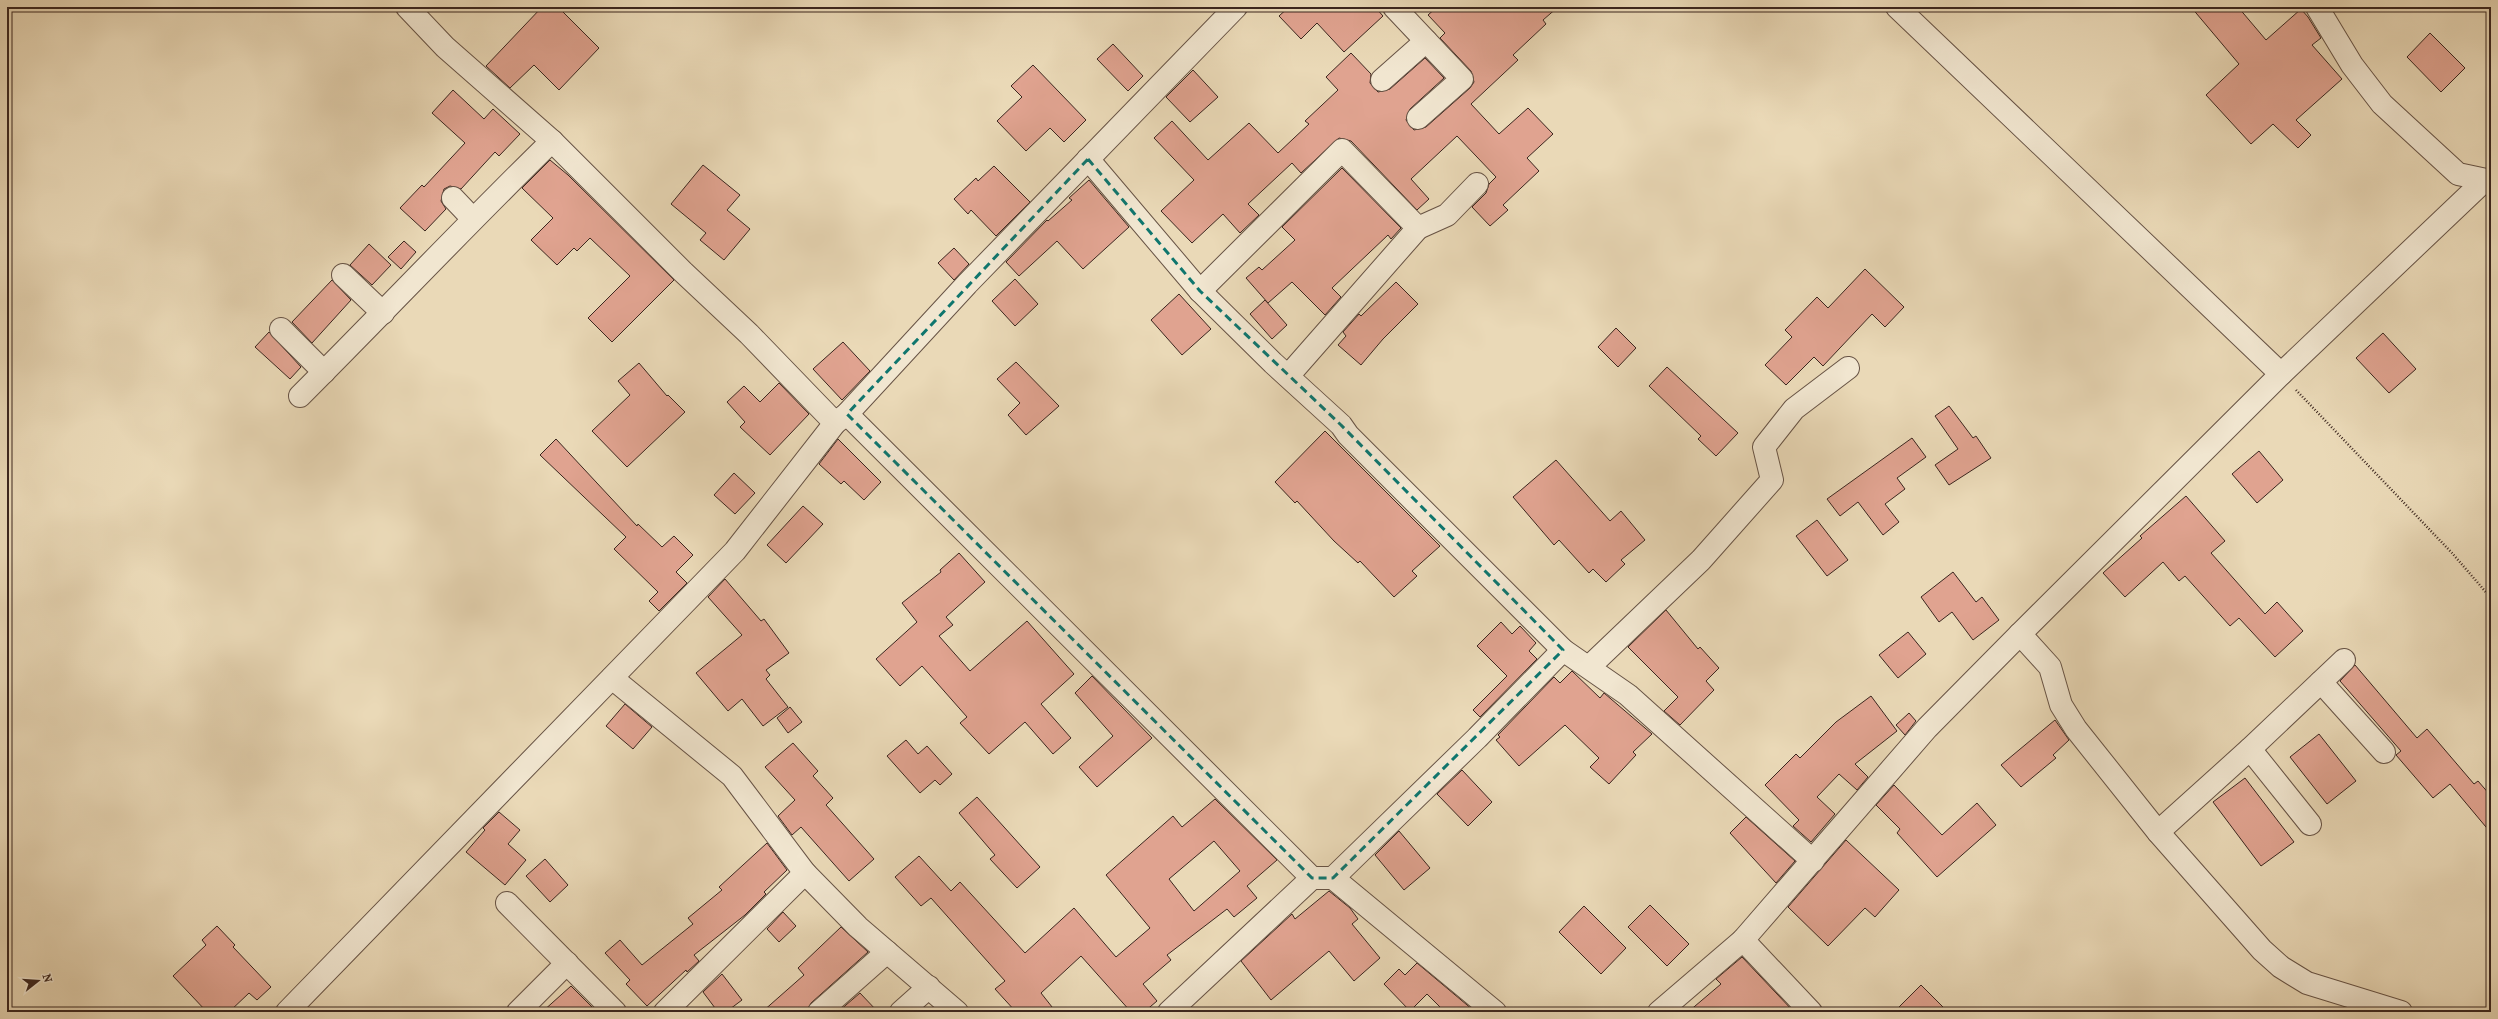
<svg xmlns="http://www.w3.org/2000/svg" width="2498" height="1019" viewBox="0 0 2498 1019" font-family="'IM FELL French Canon',serif">
  <style>
    .building { fill: #e0a390; stroke: #3b261f; fill-rule: evenodd }
    .lines { fill: none; stroke-linecap: round; stroke-linejoin: round }
    .street-casing { stroke: #675345; stroke-width: 24 }
    .path { stroke: #3b261f; stroke-width: 2.5; stroke-dasharray: 1 2; stroke-linecap: butt }
    .street { stroke: #f1e6d0; stroke-width: 22 }
    .marked { fill: none; stroke: #0f766e; stroke-width: 3; stroke-dasharray: 8 5; stroke-linejoin: round }
  </style>
  <rect width="100%" height="100%" fill="#ead9b7"/>
  <filter id="stains"><feTurbulence type="fractalNoise" baseFrequency=".005" numOctaves="4"/><feColorMatrix values="0 0 0 0 .2 0 0 0 0 .09 0 0 0 0 .02 0 0 0 .5 -.17"/></filter>
  <radialGradient id="worn" r=".72"><stop offset=".6" stop-color="#630" stop-opacity="0"/><stop offset="1" stop-color="#630" stop-opacity=".3"/></radialGradient>
  <!-- building -->
  <g class="building">
    <polygon points="542,7 558,7 599,48 559,90 534,65 510,88 486,66"/>
    <polygon points="1289,7 1375,7 1383,16 1344,52 1317,23 1301,39 1279,16"/>
    <polygon points="1437,7 1558,7 1543,20 1546,24 1513,55 1518,60 1471,104 1499,134 1528,108 1553,134 1527,158 1539,171 1503,205 1508,210 1490,226 1472,207 1486,193 1489,184 1496,177 1457,136 1411,179 1429,199 1417,210 1351,141 1339,138 1301,173 1292,163 1248,204 1259,215 1240,233 1223,214 1192,243 1161,211 1194,180 1154,138 1172,121 1208,160 1249,123 1278,153 1309,124 1305,121 1338,90 1326,77 1351,53 1371,74 1370,83 1378,92 1390,89 1425,58 1444,78 1410,109 1406,120 1414,130 1426,127 1470,88 1474,82 1471,71 1440,38 1445,33 1428,15"/>
    <polygon points="2191,7 2238,7 2266,40 2301,9 2308,17 2321,38 2312,45 2342,79 2296,120 2311,135 2298,148 2273,124 2251,144 2206,95 2239,64"/>
    <polygon points="2430,33 2465,68 2441,92 2407,57"/>
    <polygon points="1113,44 1143,76 1128,91 1097,59"/>
    <polygon points="1033,65 1086,120 1064,142 1050,128 1026,151 997,121 1022,97 1011,86"/>
    <polygon points="1193,70 1218,97 1190,122 1166,97"/>
    <polygon points="453,90 484,119 493,109 520,134 499,156 495,152 461,189 450,186 444,189 441,201 446,209 425,231 400,208 422,185 424,187 465,143 432,113"/>
    <polygon points="550,160 568,175 674,280 612,342 588,318 630,276 590,238 577,251 574,248 557,265 531,240 553,218 522,188"/>
    <polygon points="703,165 740,195 727,210 750,229 724,260 700,240 706,233 671,204"/>
    <polygon points="994,166 1030,202 996,236 971,210 968,214 954,199 976,178 978,181"/>
    <polygon points="1342,168 1401,228 1391,239 1388,235 1332,288 1341,297 1325,315 1292,282 1268,303 1246,278 1259,267 1262,270 1295,240 1282,227"/>
    <polygon points="1089,180 1129,227 1083,269 1057,241 1019,276 1006,262 1047,220 1048,221 1072,200 1069,198"/>
    <polygon points="404,241 416,252 401,269 388,257"/>
    <polygon points="369,244 391,265 372,285 350,265"/>
    <polygon points="954,248 969,264 954,280 938,263"/>
    <polygon points="1865,269 1904,307 1885,327 1872,314 1823,366 1814,357 1786,385 1765,365 1792,337 1785,330 1817,297 1828,308"/>
    <polygon points="1015,279 1038,304 1015,326 992,301"/>
    <polygon points="332,280 351,300 312,343 292,322"/>
    <polygon points="1396,282 1418,304 1383,339 1361,365 1338,345 1346,336 1343,332 1359,314 1361,316"/>
    <polygon points="1179,294 1211,329 1182,355 1151,320"/>
    <polygon points="1265,300 1287,325 1272,339 1250,314"/>
    <polygon points="1616,328 1636,348 1618,367 1598,347"/>
    <polygon points="269,332 301,367 290,379 255,347"/>
    <polygon points="2383,333 2416,369 2389,393 2356,358"/>
    <polygon points="843,342 870,371 842,400 813,369"/>
    <polygon points="1016,362 1059,406 1026,435 1008,415 1020,403 997,379"/>
    <polygon points="639,363 667,396 668,395 685,412 627,467 592,431 630,395 618,381"/>
    <polygon points="1667,367 1738,433 1716,456 1698,439 1701,436 1649,386"/>
    <polygon points="779,383 809,414 770,455 740,427 745,422 727,402 744,386 760,402"/>
    <polygon points="1949,406 1973,438 1976,436 1991,458 1949,485 1935,465 1958,449 1935,416"/>
    <polygon points="1325,431 1440,546 1412,571 1417,576 1394,597 1360,561 1358,563 1334,541 1297,501 1295,503 1275,482"/>
    <polygon points="1912,438 1926,457 1897,478 1905,489 1885,504 1899,522 1883,535 1858,502 1840,516 1827,499"/>
    <polygon points="556,439 637,526 638,524 662,547 674,536 693,555 676,572 687,583 659,611 649,601 658,592 614,549 626,537 540,455"/>
    <polygon points="838,439 881,482 864,500 844,481 841,484 819,464"/>
    <polygon points="2259,451 2283,480 2257,503 2232,474"/>
    <polygon points="1556,460 1610,521 1621,511 1645,540 1621,560 1625,564 1606,582 1593,569 1589,573 1559,540 1554,545 1513,497"/>
    <polygon points="734,473 755,493 735,514 714,495"/>
    <polygon points="2186,496 2225,541 2211,553 2265,614 2277,602 2303,631 2275,657 2239,618 2230,626 2185,576 2179,581 2163,562 2125,597 2103,573 2142,538 2140,536"/>
    <polygon points="803,506 823,524 786,563 767,545"/>
    <polygon points="1817,520 1848,560 1827,576 1796,536"/>
    <polygon points="959,553 985,582 946,617 953,625 939,636 970,671 1027,621 1074,674 1041,704 1071,738 1053,754 1025,722 989,754 960,723 967,717 922,666 900,686 876,659 917,622 902,603 941,572 940,570"/>
    <polygon points="1953,572 1976,602 1982,597 1999,620 1973,640 1952,612 1939,622 1921,597"/>
    <polygon points="725,579 761,621 764,619 789,653 766,670 770,675 766,679 788,707 763,726 742,699 728,711 696,673 742,635 708,597"/>
    <polygon points="1666,610 1698,649 1700,647 1719,668 1706,681 1714,690 1680,725 1664,711 1678,697 1628,647"/>
    <polygon points="1501,622 1512,634 1520,626 1536,643 1529,651 1537,659 1480,717 1473,710 1507,676 1477,646"/>
    <polygon points="1908,632 1926,654 1898,678 1879,655"/>
    <polygon points="2355,665 2417,738 2427,729 2474,784 2478,781 2491,796 2491,833 2450,784 2433,798 2396,755 2401,751 2340,681"/>
    <polygon points="1572,671 1600,698 1604,693 1652,734 1633,752 1636,755 1609,784 1590,767 1599,758 1565,725 1519,766 1496,740 1500,737 1498,735 1554,677 1560,683"/>
    <polygon points="1092,676 1152,738 1097,787 1079,767 1113,736 1075,693"/>
    <polygon points="1871,696 1897,731 1855,764 1868,777 1857,790 1839,774 1817,797 1835,814 1811,842 1793,826 1799,820 1765,785 1796,754 1800,758 1836,722"/>
    <polygon points="625,704 652,727 633,749 606,726"/>
    <polygon points="790,707 802,722 788,733 777,718"/>
    <polygon points="1909,713 1916,721 1905,735 1896,725"/>
    <polygon points="2055,720 2069,740 2053,755 2056,758 2021,787 2001,765"/>
    <polygon points="2319,734 2356,781 2327,804 2290,757"/>
    <polygon points="906,740 918,754 927,746 952,774 940,785 935,780 920,793 887,756"/>
    <polygon points="793,743 818,771 813,776 833,798 826,805 874,859 849,881 801,827 792,835 778,816 795,800 765,767"/>
    <polygon points="1462,770 1492,802 1468,826 1437,794"/>
    <polygon points="2245,778 2294,842 2261,866 2213,802"/>
    <polygon points="1894,785 1942,835 1977,803 1996,825 1937,877 1897,833 1900,829 1876,805"/>
    <polygon points="977,797 1040,867 1017,888 990,859 995,855 959,813"/>
    <path d="M1215,799L1277,860L1247,886L1257,898L1234,917L1227,909L1167,955L1171,960L1143,984L1157,1001L1144,1012H1131L1081,956L1041,993L1056,1012H1016L995,989L1005,981L931,898L921,906L895,877L919,856L951,891L960,882L1025,953L1074,908L1116,957L1150,928L1106,875L1173,816L1182,827ZM1214,841L1240,871L1194,911L1169,879Z"/>
    <polygon points="499,812 520,830 508,844 526,860 505,885 466,852 485,830 483,828"/>
    <polygon points="1746,817 1795,861 1776,883 1730,833"/>
    <polygon points="1399,831 1430,868 1404,890 1375,855"/>
    <polygon points="1846,840 1899,890 1875,917 1865,908 1828,946 1788,907"/>
    <polygon points="767,843 787,870 764,892 766,894 745,915 694,955 699,961 687,972 686,970 647,1006 626,984 630,980 605,953 620,940 642,965 693,924 688,918 722,890 719,887"/>
    <polygon points="545,859 568,885 550,902 526,876"/>
    <polygon points="1329,891 1350,908 1358,919 1352,924 1380,958 1354,981 1329,951 1271,1000 1241,961 1292,914 1295,919"/>
    <polygon points="1650,905 1689,944 1667,966 1628,927"/>
    <polygon points="1584,906 1626,948 1601,974 1559,932"/>
    <polygon points="783,912 796,926 779,942 767,929"/>
    <polygon points="217,926 235,945 233,947 271,987 257,1000 249,993 229,1012 207,1012 173,976 206,945 202,940"/>
    <polygon points="841,927 868,952 811,1003 807,1012 762,1012 804,975 798,968"/>
    <polygon points="1742,957 1794,1012 1688,1012 1721,984 1716,979"/>
    <polygon points="1417,963 1473,1010 1475,1012 1445,1012 1427,994 1410,1011 1384,984 1399,969 1405,975"/>
    <polygon points="722,974 742,1000 726,1012 718,1012 703,992"/>
    <polygon points="1921,985 1948,1012 1894,1012"/>
    <polygon points="571,986 597,1012 542,1012"/>
    <polygon points="860,993 878,1012 839,1011"/>
  </g>
  <g class="lines">
    <!-- street casing -->
    <g class="street-casing">
      <g id="street">
        <polyline points="407,7 445,47 552,141 683,272 749,334 835,423"/>
        <polyline points="1394,7 1462,79 1418,118"/>
        <polyline points="1897,7 2281,374"/>
        <polyline points="2317,7 2352,65 2382,104 2458,174 2491,181"/>
        <polyline points="1382,80 1426,41"/>
        <polyline points="1088,159 1200,291 1273,363 1341,425 1348,435 1563,650 1628,695 1813,861"/>
        <polyline points="453,198 473,219"/>
        <polyline points="343,275 383,313"/>
        <polyline points="1200,291 1342,150 1418,228 1447,215 1477,184"/>
        <polyline points="281,329 324,372"/>
        <polyline points="1288,376 1418,228"/>
        <path d="M300,396C384,312 466,225 552,141"/>
        <polyline points="847,414 1312,878"/>
        <polyline points="2020,634 2050,667 2061,705 2076,729 2158,832 2262,950 2281,967 2307,983 2401,1012"/>
        <polyline points="1589,667 1701,560 1772,480 1764,447 1794,409 1848,368"/>
        <polyline points="612,678 732,776 805,873 858,927 957,1012"/>
        <polyline points="2321,682 2384,752"/>
        <polyline points="2250,749 2310,824"/>
        <polyline points="2158,832 2250,749 2344,660"/>
        <polyline points="1333,878 1495,1012"/>
        <polyline points="507,903 615,1012"/>
        <polyline points="1743,940 1811,1012"/>
        <polyline points="287,1012 735,551 835,423 847,414 967,284 1236,7"/>
        <polyline points="518,1012 567,963"/>
        <polyline points="665,1012 805,873"/>
        <polyline points="819,1012 887,952"/>
        <polyline points="901,1012 929,987"/>
        <polyline points="1169,1012 1312,878 1333,878 1477,738 1563,650"/>
        <polyline points="1659,1012 1743,940 1927,728 2020,634 2281,374 2485,180"/>
      </g>
    </g>
    <!-- path -->
    <polyline class="path" points="2296,390 2452,553 2491,598"/>
    <!-- street -->
    <use href="#street" class="street"/>
  </g>
  <!-- marked area -->
  <path class="marked" d="M1088,159L1200,291L1341,425L1563,650L1333,878H1312L847,414Z"/>
  <!-- margin -->
  <rect width="2498" height="1019" fill="none" stroke="#ead9b7" stroke-width="24"/>
  <rect x="8" y="8" width="2482" height="1003" fill="none" stroke="#3b261f" stroke-width="2"/>
  <rect x="12" y="12" width="2474" height="995" fill="none" stroke="#3b261f"/>
  <!-- north arrow -->
  <g transform="translate(38 981) rotate(73)" stroke="#f1e6d0" stroke-width="3" paint-order="stroke">
  <path d="M0-3L7 15L0 10L-7 15Z" fill="#3b261f"/>
  <text y="-6" font-size="11" font-weight="bold" text-anchor="middle" fill="#3b261f">N</text>
  </g>
  <rect width="100%" height="100%" filter="url(#stains)"/>
  <rect width="100%" height="100%" fill="url(#worn)"/>
</svg>
